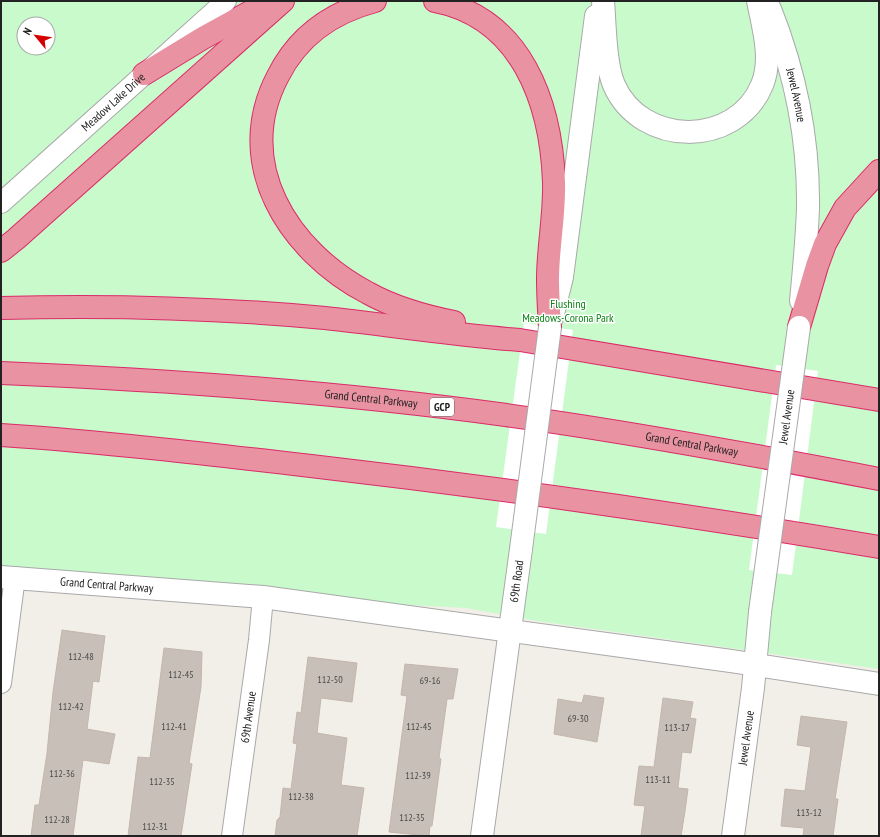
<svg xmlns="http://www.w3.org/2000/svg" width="880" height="837" viewBox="0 0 880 837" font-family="'PT Sans Narrow',sans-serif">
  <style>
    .park { fill: #c8facc; fill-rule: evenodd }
    .pier { fill: #fff }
    .building { fill: #c7bfb8; stroke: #c4b6ab }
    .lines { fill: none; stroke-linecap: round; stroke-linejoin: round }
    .minor-casing { stroke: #a9a9a9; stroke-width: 22 }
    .tertiary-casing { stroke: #a9a9a9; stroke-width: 24 }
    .motorway-casing { stroke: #dc2a67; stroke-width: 24 }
    .minor { stroke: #fff; stroke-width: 20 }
    .tertiary { stroke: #fff; stroke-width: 22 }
    .motorway { stroke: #e892a2; stroke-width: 22 }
    .tertiary-bridge-casing { stroke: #a9a9a9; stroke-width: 24; stroke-linecap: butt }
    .tertiary-bridge { stroke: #fff; stroke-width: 22 }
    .labels { text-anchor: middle; stroke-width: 3; stroke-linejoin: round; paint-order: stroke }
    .number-label { font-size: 10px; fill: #4b4948 }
    .shield { fill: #fff; stroke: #646464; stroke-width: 1 }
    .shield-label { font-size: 11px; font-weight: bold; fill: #222 }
    .street-label { font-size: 12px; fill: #222; stroke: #fff }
    .park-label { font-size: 12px; fill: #0c8416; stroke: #fff }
  </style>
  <rect width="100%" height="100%" fill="#f2efe9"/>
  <!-- park -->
  <path class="park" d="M1,1H879V669L537,621L466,608L263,597L1,577ZM24,24H48V48H24Z"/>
  <!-- pier -->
  <g class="pier">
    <polygon points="524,323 573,330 546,534 496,527"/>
    <polygon points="776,365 818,371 792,575 749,570"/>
  </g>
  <!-- building -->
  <g class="building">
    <polygon points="62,630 105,636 99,682 93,681 87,729 115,734 109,764 83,760 73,836 31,836 35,805 39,805 47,753 53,692"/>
    <polygon points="164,648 202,652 201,687 189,763 192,764 181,836 128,836 138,757 150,758"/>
    <polygon points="308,657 357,663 352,702 321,698 317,733 347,738 341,785 364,788 357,836 275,836 277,820 280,817 283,788 291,789 297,744 293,743 297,712 301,713"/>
    <polygon points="405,664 458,669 453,699 447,699 439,758 441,759 432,826 430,826 429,836 389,832 407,696 401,695"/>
    <polygon points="584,695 604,698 597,742 554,734 558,699 582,703"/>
    <polygon points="663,698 693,702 690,718 696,719 691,753 682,752 678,788 688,789 685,811 681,836 641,836 645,806 634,805 639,766 654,767"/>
    <polygon points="801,716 847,722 835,799 838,799 833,836 803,836 804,828 781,826 785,789 805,791 811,747 797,745"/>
  </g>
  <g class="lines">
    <!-- minor casing -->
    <g class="minor-casing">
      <g id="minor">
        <path id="s1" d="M1,203L226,1"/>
        <polyline points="1,683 15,577"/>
        <path id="s2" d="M232,836L259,640L263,597"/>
      </g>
    </g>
    <!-- tertiary casing -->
    <g class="tertiary-casing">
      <g id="tertiary">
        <path d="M603,1C605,25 605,64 614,85C641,147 736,148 762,85C773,59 763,27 758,1"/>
        <path id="s3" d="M770,9C795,72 809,140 808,208C807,239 804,270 801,301"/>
        <polyline points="552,318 562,277 596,16"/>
        <path id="s4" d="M1,577L263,597L731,661L879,684"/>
        <path id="s5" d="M482,836L521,549"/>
        <path id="s6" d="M733,836L753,688L760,612"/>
      </g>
    </g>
    <!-- motorway casing -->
    <g class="motorway-casing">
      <g id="motorway">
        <path d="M375,1C333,12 298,36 278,76C232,163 288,251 368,293C395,308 424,316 454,322"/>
        <path d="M435,1C522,18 551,103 554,182C555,215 548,247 548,279C548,295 549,311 550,327"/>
        <polyline points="144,74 203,38 270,1"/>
        <polyline points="1,251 16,239 283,1"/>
        <path d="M1,308C109,305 218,308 325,318C390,325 455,335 520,340L879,400"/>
        <polyline points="799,327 817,266 825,244 845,208 879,171"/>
        <path id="s7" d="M1,373C170,380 339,392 506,415C631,432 755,455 879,479"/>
        <path d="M1,435C105,442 208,454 311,466C501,488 690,515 879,547"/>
      </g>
    </g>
    <!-- minor -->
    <use href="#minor" class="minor"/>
    <!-- tertiary -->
    <use href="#tertiary" class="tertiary"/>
    <!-- motorway -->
    <use href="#motorway" class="motorway"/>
    <!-- tertiary-bridge casing -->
    <g class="tertiary-bridge-casing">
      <g id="tertiary-bridge">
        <polyline points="521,549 550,327"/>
        <path id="s8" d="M760,612L799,327"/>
      </g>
    </g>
    <!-- tertiary-bridge -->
    <use href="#tertiary-bridge" class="tertiary-bridge"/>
  </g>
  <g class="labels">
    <!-- number labels -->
    <g class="number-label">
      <text x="81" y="660">112-48</text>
      <text x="181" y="678">112-45</text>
      <text x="330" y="683">112-50</text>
      <text x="430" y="684">69-16</text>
      <text x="71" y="710">112-42</text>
      <text x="578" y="722">69-30</text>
      <text x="174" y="730">112-41</text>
      <text x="419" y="730">112-45</text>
      <text x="677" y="731">113-17</text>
      <text x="62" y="777">112-36</text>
      <text x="418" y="779">112-39</text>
      <text x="658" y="783">113-11</text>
      <text x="162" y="785">112-35</text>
      <text x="301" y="800">112-38</text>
      <text x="809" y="816">113-12</text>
      <text x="412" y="821">112-35</text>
      <text x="57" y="823">112-28</text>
      <text x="155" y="830">112-31</text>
    </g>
    <!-- shield labels -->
    <rect class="shield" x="430" y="398" width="24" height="18" rx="3"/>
    <g class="shield-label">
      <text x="442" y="411">GCP</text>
    </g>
    <!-- street labels -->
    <g class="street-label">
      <text dy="4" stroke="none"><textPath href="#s3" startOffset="90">Jewel Avenue</textPath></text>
      <text dy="4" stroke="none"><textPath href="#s1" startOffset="151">Meadow Lake Drive</textPath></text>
      <text dy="4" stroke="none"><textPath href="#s7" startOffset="371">Grand Central Parkway</textPath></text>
      <text dy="4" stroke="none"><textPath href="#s8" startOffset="197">Jewel Avenue</textPath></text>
      <text dy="4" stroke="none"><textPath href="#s7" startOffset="695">Grand Central Parkway</textPath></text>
      <text dy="4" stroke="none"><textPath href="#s5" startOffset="257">69th Road</textPath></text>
      <text dy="4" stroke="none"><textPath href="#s4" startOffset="106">Grand Central Parkway</textPath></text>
      <text dy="4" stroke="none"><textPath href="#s2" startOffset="120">69th Avenue</textPath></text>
      <text dy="4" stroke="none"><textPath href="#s6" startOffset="99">Jewel Avenue</textPath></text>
    </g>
    <!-- park labels -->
    <g class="park-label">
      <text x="568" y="308">Flushing<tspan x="568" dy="14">Meadows-Corona Park</tspan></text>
    </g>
  </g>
  <!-- border -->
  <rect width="880" height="837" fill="none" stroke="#222222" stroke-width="4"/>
  <!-- north arrow -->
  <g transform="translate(36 36) rotate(299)"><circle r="19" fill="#ffffff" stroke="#a7a7a7"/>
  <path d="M0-3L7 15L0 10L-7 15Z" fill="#d40000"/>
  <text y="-6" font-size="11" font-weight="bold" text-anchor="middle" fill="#222222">N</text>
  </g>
</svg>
